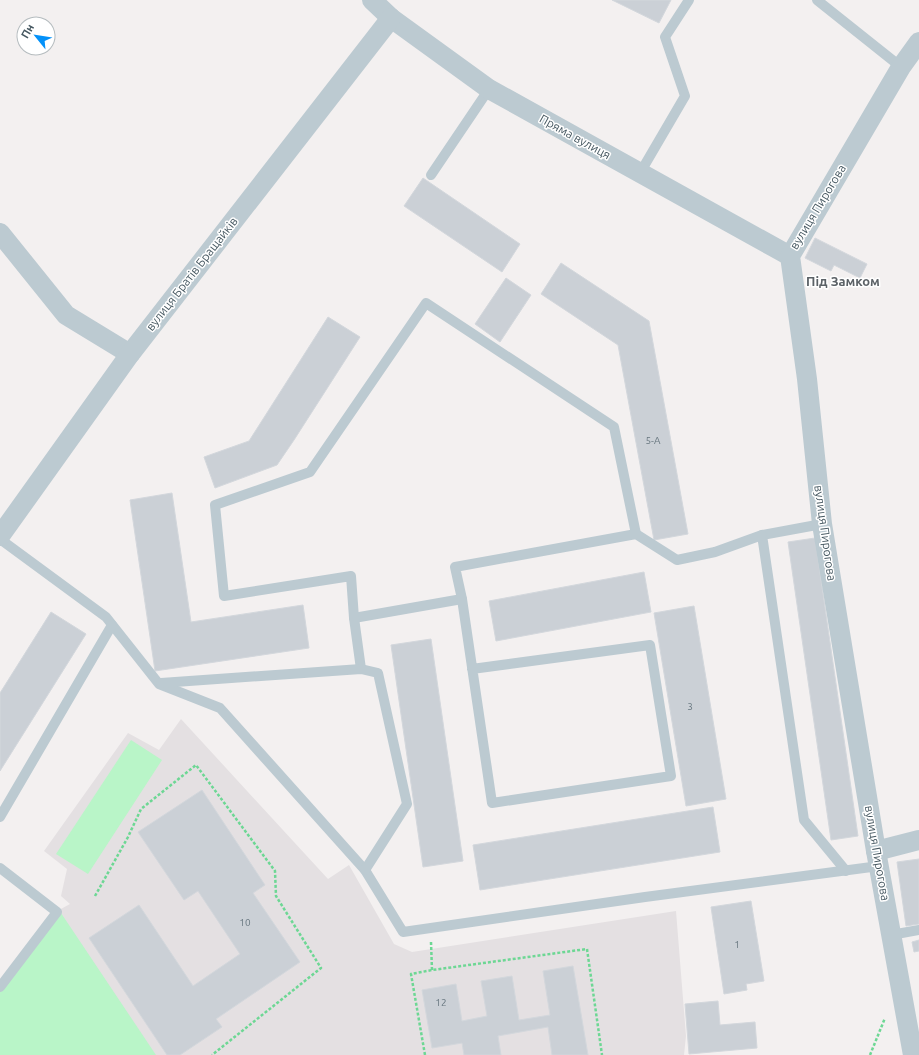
<svg xmlns="http://www.w3.org/2000/svg" width="919" height="1055" viewBox="0 0 919 1055" font-family="Ubuntu,sans-serif">
  <style>
    .education { fill: #e4e0e2 }
    .green { fill: #b9f5c8 }
    .building { fill: #cbd0d6; stroke: #d3d7dc }
    .lines { fill: none; stroke-linecap: round; stroke-linejoin: round }
    .path { stroke: #6dd794; stroke-width: 2.5; stroke-dasharray: 3 2; stroke-linecap: butt }
    .lane { stroke: #bccad1; stroke-width: 10 }
    .street { stroke: #bccad1; stroke-width: 20 }
    .labels { text-anchor: middle; stroke-width: 3; stroke-linejoin: round; paint-order: stroke }
    .number-label { font-size: 10px; fill: #66757e }
    .street-label { font-size: 12px; fill: #455760; stroke: #fff }
    .neighbourhood-label { font-size: 13px; font-weight: bold; fill: #5b6166; stroke: #fff }
  </style>
  <rect width="100%" height="100%" fill="#f3f0f0"/>
  <!-- education -->
  <polygon class="education" points="181,719 328,879 349,865 394,944 412,952 676,911 686,1036 684,1055 0,1055 0,992 59,910 70,904 61,896 67,869 44,851 128,733 159,750"/>
  <!-- green -->
  <g class="green">
    <polygon points="131,740 162,760 88,874 56,854"/>
    <polygon points="59,910 156,1055 0,1055 0,992"/>
  </g>
  <!-- building -->
  <g class="building">
    <polygon points="612,0 671,0 659,23"/>
    <polygon points="423,178 520,244 502,272 404,206"/>
    <polygon points="815,238 867,264 860,278 834,265 831,271 805,258"/>
    <polygon points="561,263 649,321 688,534 654,540 618,345 541,294"/>
    <polygon points="506,278 531,295 500,342 475,324"/>
    <polygon points="328,317 360,337 294,440 277,465 215,488 204,457 249,441"/>
    <polygon points="172,493 191,622 303,605 309,648 155,671 130,500"/>
    <polygon points="815,538 858,836 831,840 788,542"/>
    <polygon points="644,572 651,612 496,641 489,601"/>
    <polygon points="694,606 726,799 686,806 654,613"/>
    <polygon points="51,612 86,634 0,771 0,693"/>
    <polygon points="431,639 463,861 423,867 391,645"/>
    <polygon points="202,790 265,885 253,893 300,962 216,1019 222,1027 180,1055 167,1055 89,938 139,905 193,986 240,954 198,891 184,900 138,832"/>
    <polygon points="713,807 720,852 480,890 473,845"/>
    <polygon points="919,859 919,924 906,926 897,862"/>
    <polygon points="751,901 764,981 746,984 747,990 724,994 711,907"/>
    <polygon points="919,940 919,951 914,952 912,942"/>
    <polygon points="573,966 588,1055 552,1055 548,1027 498,1036 501,1055 464,1055 462,1043 432,1048 422,990 456,984 462,1021 487,1016 481,981 512,976 519,1020 550,1015 543,971"/>
    <polygon points="718,1001 720,1025 755,1022 757,1048 689,1054 685,1004"/>
  </g>
  <g class="lines">
    <!-- path -->
    <g class="path">
      <polyline points="95,896 128,837 141,809 196,765 275,871 276,896 321,968 212,1055"/>
      <polyline points="431,942 432,970"/>
      <polyline points="425,1055 411,974 432,970 587,949 602,1055"/>
      <polyline points="870,1055 885,1018"/>
    </g>
    <!-- lane -->
    <g class="lane">
      <polyline points="817,0 901,67"/>
      <polyline points="640,173 685,96 665,37 689,0"/>
      <polyline points="431,175 489,89"/>
      <polyline points="822,524 762,535 804,820 846,871"/>
      <polyline points="0,539 106,617 159,684 220,708 365,870 403,932 645,897 879,866"/>
      <polyline points="354,618 462,599"/>
      <polyline points="361,669 354,618 351,576 224,596 215,505 310,472 426,303 614,427 636,534"/>
      <polyline points="472,669 650,645 671,776 492,803 462,599 455,567 636,534 677,560 715,552 762,535"/>
      <polyline points="161,683 361,669 378,673 407,804 365,870"/>
      <polyline points="0,817 112,625"/>
      <polyline points="0,868 57,912 0,987"/>
      <polyline points="891,935 919,930"/>
    </g>
    <!-- street -->
    <g class="street">
      <polyline points="372,0 391,18 489,89 790,256"/>
      <polyline points="0,233 66,315 130,354"/>
      <polyline points="0,536 130,354 391,18"/>
      <polyline points="876,851 919,840"/>
      <polyline points="913,1055 876,851 822,524 807,379 790,256 901,67 919,42"/>
    </g>
  </g>
  <g class="labels">
    <!-- number labels -->
    <g class="number-label">
      <text x="653" y="444">5-А</text>
      <text x="690" y="710">3</text>
      <text x="245" y="926">10</text>
      <text x="737" y="948">1</text>
      <text x="441" y="1006">12</text>
    </g>
    <!-- street labels -->
    <g class="street-label">
      <text transform="translate(575 137) rotate(29)" y="4">Пряма вулиця</text>
      <text transform="translate(818 207) rotate(-59)" y="4">вулиця Пирогова</text>
      <text transform="translate(192 274) rotate(-52)" y="4">вулиця Братів Бращайків</text>
      <text transform="translate(825 533) rotate(82)" y="4">вулиця Пирогова</text>
      <text transform="translate(877 853) rotate(80)" y="4">вулиця Пирогова</text>
    </g>
    <!-- neighbourhood labels -->
    <g class="neighbourhood-label">
      <text x="843" y="286">Під Замком</text>
    </g>
  </g>
  <!-- north arrow -->
  <g transform="translate(36 36) rotate(300)"><circle r="19" fill="#ffffff" stroke="#b5bcbf"/>
  <path d="M0-3L7 15L0 10L-7 15Z" fill="#0391f9"/>
  <text y="-6" font-size="11" font-weight="bold" text-anchor="middle" fill="#455760">Пн</text>
  </g>
</svg>
